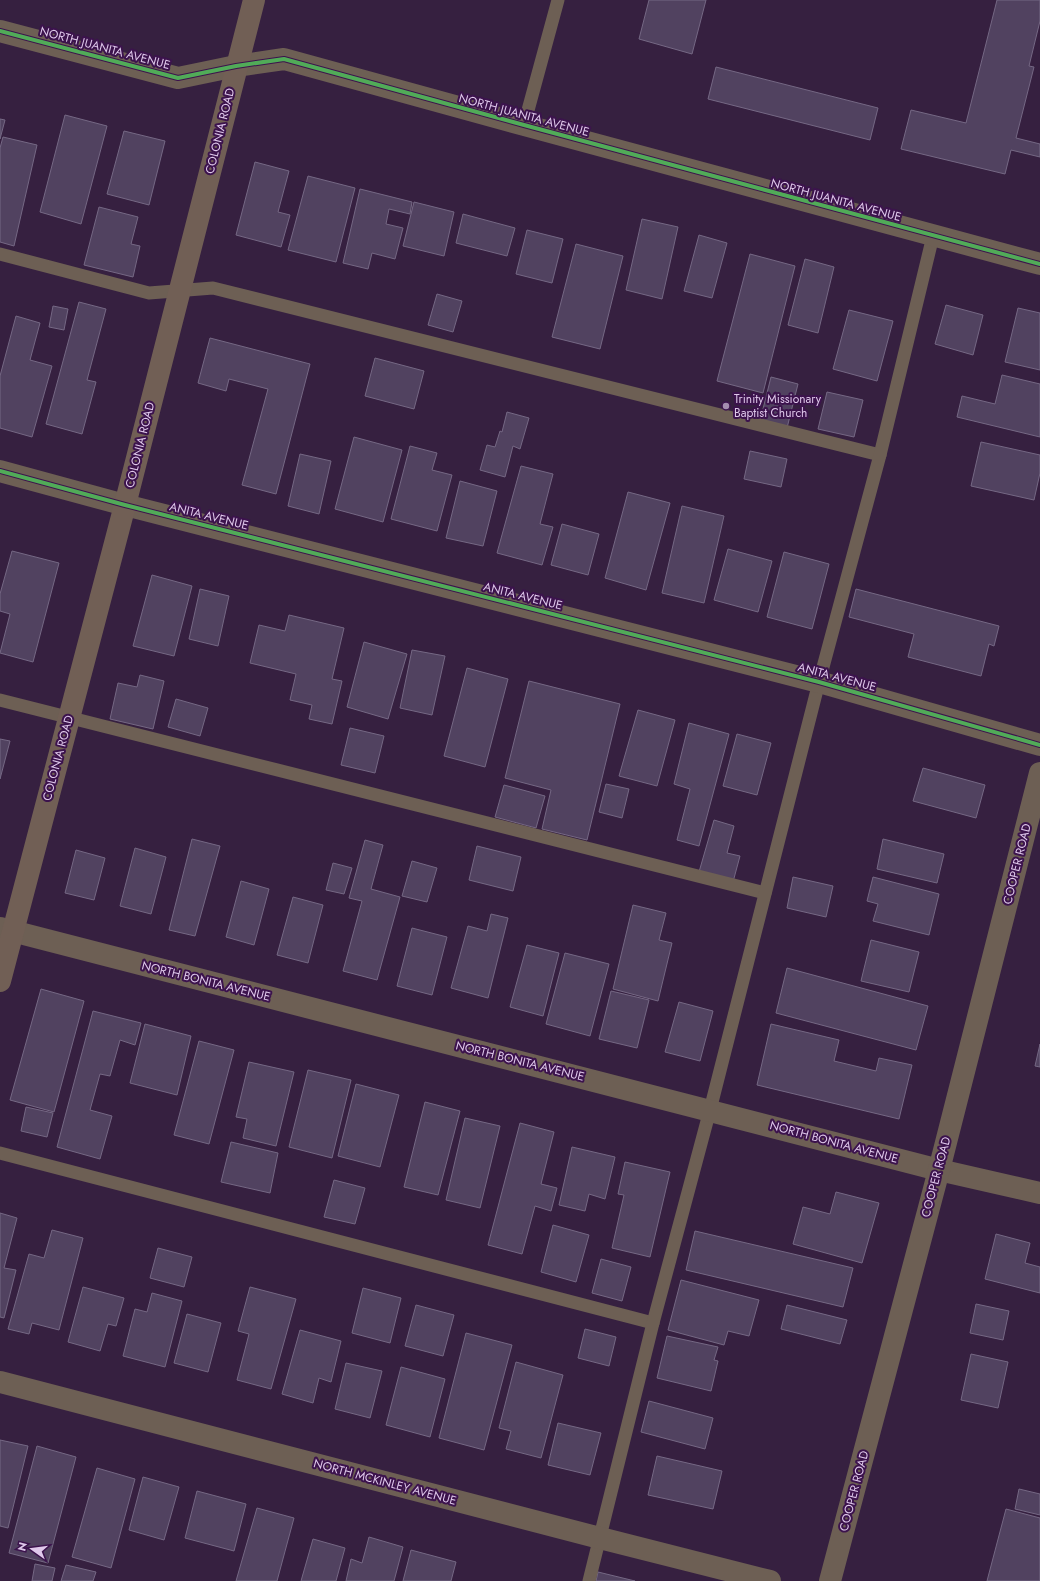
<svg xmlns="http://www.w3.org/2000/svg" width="1040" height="1581" viewBox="0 0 1040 1581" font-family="Jost,sans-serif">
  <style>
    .building { fill: #514260; stroke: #756884 }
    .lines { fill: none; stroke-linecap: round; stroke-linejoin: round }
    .lane { stroke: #6d5f54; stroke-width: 13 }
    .street { stroke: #6d5f54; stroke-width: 22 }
    .secondary { stroke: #715f55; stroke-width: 22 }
    .cycleway-casing { stroke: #3c134d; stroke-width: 6 }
    .cycleway { stroke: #51ab58; stroke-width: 4 }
    .poi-dot { fill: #a48daf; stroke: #3c134d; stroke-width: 1.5 }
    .labels { text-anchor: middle; stroke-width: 4; stroke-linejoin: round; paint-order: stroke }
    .street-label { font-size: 12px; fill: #dfc8eb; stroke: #3c134d }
    .poi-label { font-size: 12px; fill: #dfc8eb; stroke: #3c134d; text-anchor: start }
  </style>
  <rect width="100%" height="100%" fill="#362040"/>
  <!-- building -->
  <g class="building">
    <polygon points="649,0 706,0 692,54 639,39"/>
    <polygon points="997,0 1040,0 1040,21 1029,66 1034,67 1016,138 1040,144 1040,157 1011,150 1005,174 901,149 911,110 966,123"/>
    <polygon points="716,67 878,108 870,140 708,99"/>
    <polygon points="65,115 107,126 81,224 40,212"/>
    <polygon points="0,119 5,120 0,139"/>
    <polygon points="124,131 165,141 149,205 107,194"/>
    <polygon points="3,137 37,145 14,246 0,242 0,148"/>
    <polygon points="255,162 289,171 278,212 290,215 281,247 236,235"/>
    <polygon points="308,176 355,188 336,262 288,250"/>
    <polygon points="360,189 412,202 410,214 389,209 386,224 403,228 395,259 372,253 368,269 343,263"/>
    <polygon points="414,202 454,212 444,256 403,246"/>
    <polygon points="99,207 138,217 131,244 140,246 133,277 84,265"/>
    <polygon points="463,214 515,228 507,256 456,243"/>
    <polygon points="642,219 678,227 662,299 626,290"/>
    <polygon points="527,230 563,239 552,283 516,274"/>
    <polygon points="699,235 727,243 712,298 684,291"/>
    <polygon points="576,244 623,256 600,349 552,337"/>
    <polygon points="750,254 795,266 763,393 717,381"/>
    <polygon points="805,259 834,267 818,333 788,325"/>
    <polygon points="437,294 462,301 453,332 428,325"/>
    <polygon points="79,302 106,309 87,380 96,382 82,434 46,424"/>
    <polygon points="946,305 983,315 973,355 935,344"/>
    <polygon points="53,306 68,309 64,330 49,327"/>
    <polygon points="1018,308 1040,313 1040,370 1005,362"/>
    <polygon points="849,310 893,321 877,381 833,369"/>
    <polygon points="16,316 40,323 30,360 52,366 32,437 0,428 0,376"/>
    <polygon points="210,338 310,364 276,494 242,485 268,389 229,379 226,391 198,383"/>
    <polygon points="375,358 424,371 414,409 365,396"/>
    <polygon points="1002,375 1040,384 1040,437 957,417 962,396 995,404"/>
    <polygon points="771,377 798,384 787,428 760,421"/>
    <polygon points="827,392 863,400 854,437 818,429"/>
    <polygon points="507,412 529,418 520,449 513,446 505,477 480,470 487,445 495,447 500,431 502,432"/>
    <polygon points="354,437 402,450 383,522 335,509"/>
    <polygon points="981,442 1040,455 1040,473 1034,500 971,486"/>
    <polygon points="410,446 437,453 432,470 452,475 437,531 391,519"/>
    <polygon points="750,451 787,459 781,487 744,479"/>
    <polygon points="300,454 331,461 319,514 288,506"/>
    <polygon points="521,466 553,474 540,524 553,527 542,565 497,553"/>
    <polygon points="460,481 497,491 483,546 446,538"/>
    <polygon points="628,492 670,503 646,590 605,578"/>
    <polygon points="682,506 724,516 704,603 662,593"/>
    <polygon points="562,524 599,534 588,575 551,565"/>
    <polygon points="728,549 772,561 758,612 714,600"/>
    <polygon points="12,551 59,563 33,662 0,653 10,614 0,611 0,594"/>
    <polygon points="784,552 829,564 812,629 767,617"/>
    <polygon points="152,575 192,586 174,656 133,646"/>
    <polygon points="200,589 229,596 218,646 189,639"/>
    <polygon points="856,589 999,626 994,646 989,644 981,676 908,657 914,634 849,617"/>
    <polygon points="289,615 344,628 332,679 342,681 332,724 309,719 312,705 290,700 296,674 250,663 259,625 285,631"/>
    <polygon points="364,642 407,654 388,719 347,707"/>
    <polygon points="412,650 445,656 432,715 400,708"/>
    <polygon points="467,668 508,679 485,767 444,756"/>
    <polygon points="140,675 164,681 153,729 110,719 118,683 137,687"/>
    <polygon points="529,681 620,704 587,840 542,829 551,790 505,778"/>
    <polygon points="176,699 208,708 200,736 168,727"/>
    <polygon points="638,710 675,720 657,786 619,776"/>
    <polygon points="689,723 729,734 699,846 677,840 690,789 674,784"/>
    <polygon points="350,728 384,736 375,773 341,765"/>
    <polygon points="737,734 771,743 757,795 723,786"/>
    <polygon points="0,739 10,741 0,779"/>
    <polygon points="923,768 985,785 976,818 913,801"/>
    <polygon points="606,784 629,789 622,818 599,812"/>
    <polygon points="504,785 545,796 536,828 495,817"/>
    <polygon points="714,820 734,826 727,853 740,856 733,882 699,872"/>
    <polygon points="192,839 220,846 195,936 169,930"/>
    <polygon points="883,839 944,854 937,883 877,869"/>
    <polygon points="365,840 383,845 371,889 400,897 377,980 343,971 362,901 349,898"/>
    <polygon points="477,846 521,857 513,891 469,880"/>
    <polygon points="135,848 166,857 151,914 120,906"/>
    <polygon points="76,850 105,858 94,900 65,893"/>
    <polygon points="412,861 437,868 427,902 402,896"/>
    <polygon points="333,863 352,868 344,894 326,890"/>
    <polygon points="793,877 833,886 826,917 787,908"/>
    <polygon points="873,877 939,894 929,935 873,921 878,904 867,901"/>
    <polygon points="241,881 269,889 254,945 226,937"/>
    <polygon points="293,897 323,905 308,963 277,955"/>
    <polygon points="633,905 666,913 659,940 672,943 658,1001 613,989"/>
    <polygon points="491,914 508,918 488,998 451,988 468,926 487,931"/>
    <polygon points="412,928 447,937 432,995 397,986"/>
    <polygon points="871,940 919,952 909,992 861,981"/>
    <polygon points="527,945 559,953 543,1016 510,1007"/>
    <polygon points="565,953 609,964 590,1036 546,1024"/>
    <polygon points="787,968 928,1006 916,1050 776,1013"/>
    <polygon points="41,989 84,1001 54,1112 10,1100"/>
    <polygon points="611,991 649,1000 637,1048 599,1039"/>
    <polygon points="679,1002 713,1011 700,1061 665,1052"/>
    <polygon points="93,1011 141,1023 135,1045 120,1040 110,1076 100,1074 90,1110 112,1116 100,1159 57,1147"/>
    <polygon points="145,1024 191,1036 177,1095 130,1083"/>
    <polygon points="771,1024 839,1040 834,1061 876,1071 879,1058 912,1065 899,1119 757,1085"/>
    <polygon points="199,1041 234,1050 209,1144 174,1135"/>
    <polygon points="1040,1044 1040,1067 1035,1066"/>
    <polygon points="249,1062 294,1072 276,1146 243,1138 247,1119 236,1117"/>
    <polygon points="308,1070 351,1080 332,1158 289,1147"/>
    <polygon points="356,1084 399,1095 380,1167 338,1156"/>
    <polygon points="425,1102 460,1111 438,1195 404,1187"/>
    <polygon points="26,1107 53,1113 47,1137 21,1131"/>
    <polygon points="465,1118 500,1126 480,1208 446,1200"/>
    <polygon points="520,1123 554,1132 541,1184 557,1188 551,1211 535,1206 522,1254 488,1245"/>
    <polygon points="231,1142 278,1153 270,1193 221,1182"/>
    <polygon points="572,1147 615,1157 605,1199 589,1194 585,1211 559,1205"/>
    <polygon points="625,1162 670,1172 650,1257 612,1248 624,1195 618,1194"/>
    <polygon points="334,1180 365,1188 355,1224 324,1217"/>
    <polygon points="836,1192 879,1203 862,1263 793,1244 803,1207 830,1214"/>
    <polygon points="0,1213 17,1218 4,1268 16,1270 4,1318 0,1317"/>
    <polygon points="553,1225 589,1235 576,1282 541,1272"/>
    <polygon points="52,1230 83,1238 59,1330 32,1323 29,1334 8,1329 29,1254 44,1258"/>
    <polygon points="695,1231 853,1268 843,1307 686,1270"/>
    <polygon points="996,1234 1030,1243 1025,1263 1040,1267 1040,1293 985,1279"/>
    <polygon points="158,1248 192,1257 184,1287 150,1278"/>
    <polygon points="601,1259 631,1267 622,1301 592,1293"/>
    <polygon points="681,1280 759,1300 749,1336 728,1331 724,1345 668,1330"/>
    <polygon points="83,1287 124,1298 116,1326 108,1324 100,1351 68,1342"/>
    <polygon points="250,1287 296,1299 271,1389 237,1380 249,1334 238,1331"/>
    <polygon points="363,1288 401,1298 390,1343 352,1333"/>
    <polygon points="152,1293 182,1301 165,1367 123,1356 135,1309 147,1312"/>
    <polygon points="976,1304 1009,1311 1003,1340 970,1333"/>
    <polygon points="416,1305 454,1315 443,1356 405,1346"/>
    <polygon points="787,1305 847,1320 840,1344 781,1329"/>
    <polygon points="187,1314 221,1323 208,1372 174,1363"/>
    <polygon points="585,1329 616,1337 609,1366 578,1358"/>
    <polygon points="300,1330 341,1341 331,1382 319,1378 313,1403 282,1394"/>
    <polygon points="466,1333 512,1345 484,1450 439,1438"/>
    <polygon points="667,1336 718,1347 714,1360 718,1361 711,1391 657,1378"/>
    <polygon points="971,1354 1008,1362 998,1408 961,1400"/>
    <polygon points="516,1362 563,1375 541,1458 506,1449 511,1431 499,1428"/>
    <polygon points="346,1363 382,1371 370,1418 335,1409"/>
    <polygon points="401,1367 445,1379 430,1437 386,1425"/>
    <polygon points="649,1401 713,1418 705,1449 641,1432"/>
    <polygon points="558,1423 601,1433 590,1475 548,1465"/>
    <polygon points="0,1440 28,1446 8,1528 0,1526"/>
    <polygon points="37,1446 76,1457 48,1563 9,1553"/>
    <polygon points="657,1456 722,1471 713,1509 648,1495"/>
    <polygon points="97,1468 135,1479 111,1568 72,1557"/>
    <polygon points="143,1477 179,1487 164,1540 129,1530"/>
    <polygon points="1019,1489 1040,1494 1040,1515 1015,1509"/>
    <polygon points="197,1491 246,1504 234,1551 185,1538"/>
    <polygon points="257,1508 294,1518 277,1581 236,1581"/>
    <polygon points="1006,1509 1040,1518 1040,1581 987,1581"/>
    <polygon points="369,1537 403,1547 394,1581 346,1581 351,1559 362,1563"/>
    <polygon points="313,1539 345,1548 336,1581 301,1581"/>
    <polygon points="411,1550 456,1562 451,1581 403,1581"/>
    <polygon points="35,1564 55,1568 52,1581 32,1581"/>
    <polygon points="66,1565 96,1572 93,1581 61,1581"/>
    <polygon points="598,1572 635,1581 596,1581"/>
  </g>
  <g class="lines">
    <!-- lane -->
    <g class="lane">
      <polyline points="524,125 558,0"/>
      <polyline points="0,254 149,293 213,288 880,455"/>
      <polyline points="0,700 765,893"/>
      <polyline points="0,1153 653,1323"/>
      <polyline points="589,1581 653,1323 710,1110 819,682 880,455 933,236"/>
    </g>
    <!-- street -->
    <g class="street">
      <polyline points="0,31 178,78 236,66 284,59 524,125 1040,264"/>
      <polyline points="0,471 125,505 819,682 1040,745"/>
      <polyline points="0,928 939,1170 1040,1193"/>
      <polyline points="0,1382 600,1538 770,1581"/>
      <polyline points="830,1581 939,1170 1040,773"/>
    </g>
    <!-- secondary -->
    <polyline class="secondary" points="0,981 125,505 254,0"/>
    <!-- cycleway casing -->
    <g class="cycleway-casing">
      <g id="cycleway">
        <polyline points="0,31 178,78 236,66 284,59 524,125 1040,264"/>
        <polyline points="0,471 125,505 819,682 1040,745"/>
      </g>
    </g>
    <!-- cycleway -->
    <use href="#cycleway" class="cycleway"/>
  </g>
  <!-- markers -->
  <circle class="poi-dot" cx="726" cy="406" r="4"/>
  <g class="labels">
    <!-- street labels -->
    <g class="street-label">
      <text transform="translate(105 48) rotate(15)" y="4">NORTH JUANITA AVENUE</text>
      <text transform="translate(524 115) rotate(15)" y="4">NORTH JUANITA AVENUE</text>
      <text transform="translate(220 131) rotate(-76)" y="4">COLONIA ROAD</text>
      <text transform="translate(836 200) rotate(15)" y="4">NORTH JUANITA AVENUE</text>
      <text transform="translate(140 445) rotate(-76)" y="4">COLONIA ROAD</text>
      <text transform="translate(209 516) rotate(14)" y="4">ANITA AVENUE</text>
      <text transform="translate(523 596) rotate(14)" y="4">ANITA AVENUE</text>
      <text transform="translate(837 677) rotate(15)" y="4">ANITA AVENUE</text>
      <text transform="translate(58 758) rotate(-75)" y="4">COLONIA ROAD</text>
      <text transform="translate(1017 864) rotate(-76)" y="4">COOPER ROAD</text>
      <text transform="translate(206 981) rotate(14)" y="4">NORTH BONITA AVENUE</text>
      <text transform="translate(520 1061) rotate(14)" y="4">NORTH BONITA AVENUE</text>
      <text transform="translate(834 1142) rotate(15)" y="4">NORTH BONITA AVENUE</text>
      <text transform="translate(936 1177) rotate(-75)" y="4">COOPER ROAD</text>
      <text transform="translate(385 1482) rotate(15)" y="4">NORTH MCKINLEY AVENUE</text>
      <text transform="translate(854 1491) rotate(-75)" y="4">COOPER ROAD</text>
    </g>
    <!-- poi labels -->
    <g class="poi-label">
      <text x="734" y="403">Trinity Missionary<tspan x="734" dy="14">Baptist Church</tspan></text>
    </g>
  </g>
  <!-- north arrow -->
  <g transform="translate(32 1549) rotate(284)" stroke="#3c134d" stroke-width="3" paint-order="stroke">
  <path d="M0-3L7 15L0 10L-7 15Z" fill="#dfc8eb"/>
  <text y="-6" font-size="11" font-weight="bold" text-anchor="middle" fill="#dfc8eb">N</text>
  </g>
</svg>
